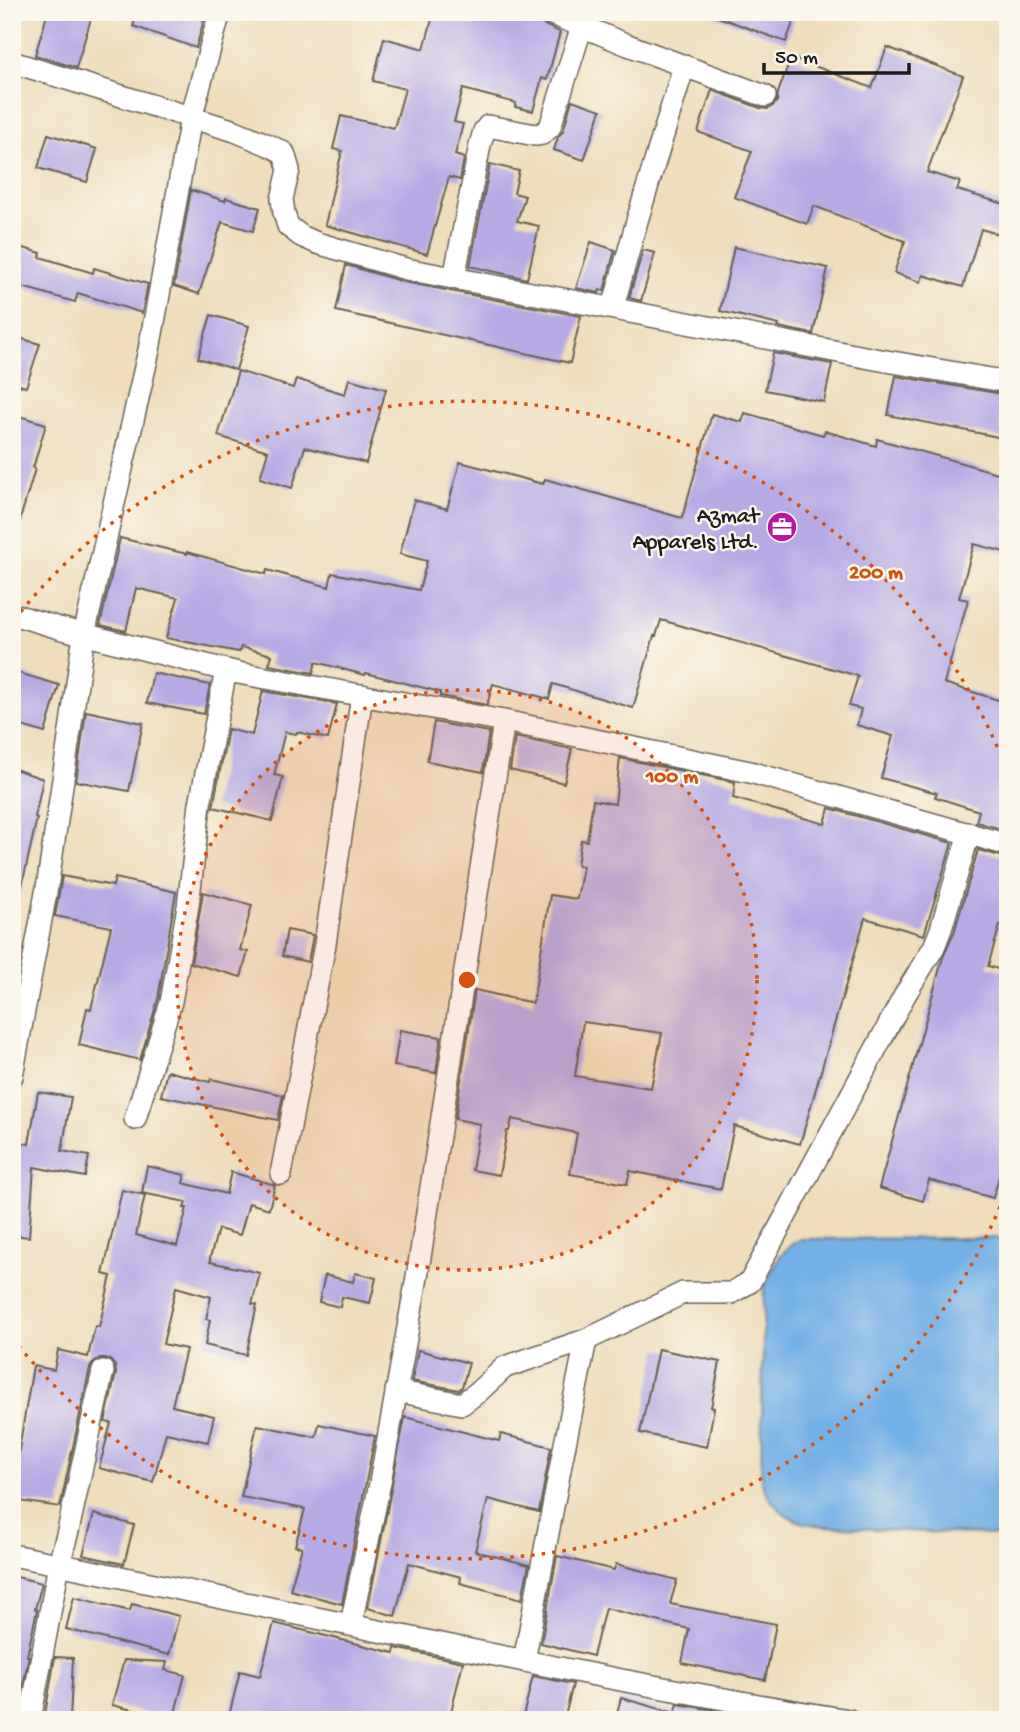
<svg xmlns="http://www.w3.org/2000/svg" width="1020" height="1732" viewBox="0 0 1020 1732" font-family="'Gochi Hand',sans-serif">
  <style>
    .water { fill: #73b0e5; stroke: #486680; stroke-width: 2 }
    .building { fill: #b7aae5; fill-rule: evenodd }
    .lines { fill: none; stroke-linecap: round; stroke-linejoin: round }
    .street-casing { stroke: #666054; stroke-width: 24 }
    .street { stroke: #fff; stroke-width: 21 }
    .ring { fill: none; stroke: #d4530e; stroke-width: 3.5; stroke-dasharray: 3.5 7 }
    .labels { text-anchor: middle; stroke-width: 5; stroke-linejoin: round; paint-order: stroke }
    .poi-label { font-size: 23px; fill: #1c1c1c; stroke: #fbf7ec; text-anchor: end }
    .centre { fill: #d4530e; stroke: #fbf7ec; stroke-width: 3.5 }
    .ring-label { font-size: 21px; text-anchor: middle; font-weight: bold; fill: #d4530e; stroke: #fbf7ec; stroke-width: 5; stroke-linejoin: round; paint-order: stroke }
  </style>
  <rect width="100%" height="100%" fill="#fbf7ec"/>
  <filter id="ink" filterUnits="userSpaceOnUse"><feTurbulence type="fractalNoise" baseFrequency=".0143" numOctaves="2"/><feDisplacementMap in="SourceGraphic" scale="14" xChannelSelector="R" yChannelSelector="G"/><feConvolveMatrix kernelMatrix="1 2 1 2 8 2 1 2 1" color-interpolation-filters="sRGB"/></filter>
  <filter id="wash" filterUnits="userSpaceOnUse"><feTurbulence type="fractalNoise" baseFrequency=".00686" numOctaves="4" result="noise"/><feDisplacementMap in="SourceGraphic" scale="28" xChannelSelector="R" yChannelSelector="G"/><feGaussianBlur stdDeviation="1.57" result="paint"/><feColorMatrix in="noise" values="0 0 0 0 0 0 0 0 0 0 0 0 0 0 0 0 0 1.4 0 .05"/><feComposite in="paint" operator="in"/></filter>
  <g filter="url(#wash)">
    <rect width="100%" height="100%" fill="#efddbb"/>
    <!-- water -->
    <path class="water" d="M1008,1238V1536C958,1533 908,1532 858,1528C835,1526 810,1528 790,1517C775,1509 766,1495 761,1480L764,1286L781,1255L792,1244L801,1239Z"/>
    <g id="blocks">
      <!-- building -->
      <g class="building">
        <polygon points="48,12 93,12 76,68 35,55"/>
        <polygon points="138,12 192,12 205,16 196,48 133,26"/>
        <polygon points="434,12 525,12 534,15 537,21 542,24 560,32 547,80 542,78 533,111 515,107 516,103 463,89 454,122 463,124 455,155 464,158 460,180 449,177 427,254 325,225 342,151 333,149 341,116 394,128 405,89 373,81 384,38 424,49"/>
        <polygon points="710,12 797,12 786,42 710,14"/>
        <polygon points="887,47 963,76 927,172 960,182 957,190 1008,205 1008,237 981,229 963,287 923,275 921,282 894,273 905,241 814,206 807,224 734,197 752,151 698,132 712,90 760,108 768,109 773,106 777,101 778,93 791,57 872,88"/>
        <polygon points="572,100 601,110 584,160 554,150 558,137 563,131"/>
        <polygon points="48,134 97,149 87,182 38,168"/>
        <polygon points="490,164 519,171 514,193 525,196 517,221 539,226 527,279 470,266"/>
        <polygon points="191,190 225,201 226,198 260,208 253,231 222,222 199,294 174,286"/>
        <polygon points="591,242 615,250 604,291 600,290 599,293 576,288"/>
        <polygon points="12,245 41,253 40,257 93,273 94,268 148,284 142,313 78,293 75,302 12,284"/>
        <polygon points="734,247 828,268 813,334 778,327 779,325 720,311"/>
        <polygon points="643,250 655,253 641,301 629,298"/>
        <polygon points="346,265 404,282 581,316 570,363 336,311"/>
        <polygon points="211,315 249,326 236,370 198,358"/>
        <polygon points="12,336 40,344 26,387 12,383"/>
        <polygon points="773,353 832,364 824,402 765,390"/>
        <polygon points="238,371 293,388 296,379 345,394 349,379 386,389 366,463 305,447 292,488 260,478 268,451 218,436"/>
        <polygon points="896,376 1008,395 1004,420 1008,420 1008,439 888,415"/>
        <polygon points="745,413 823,435 825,431 876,446 877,439 1008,476 1008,553 974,544 959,598 968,600 944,683 1008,703 1008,831 976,822 979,811 935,797 937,793 881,778 893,736 857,725 861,709 849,706 858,676 661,620 656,636 654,636 633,708 553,684 549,699 493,684 487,705 441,696 440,696 440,692 366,673 365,675 316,662 313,673 269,665 272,655 241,647 239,652 166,638 178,598 136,588 126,631 100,625 120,538 187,554 187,552 266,574 267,570 329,587 332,573 419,590 427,561 400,554 414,500 447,509 460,462 543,484 545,479 682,518 712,414 742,422"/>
        <polygon points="12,414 46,424 33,468 35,469 16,533 12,532"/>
        <polygon points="12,671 59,685 45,733 12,723"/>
        <polygon points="153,673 210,685 204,714 147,703"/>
        <polygon points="263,691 337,704 328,739 297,732 296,734 285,732 274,775 283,777 272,821 213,807 228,729 252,735"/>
        <polygon points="86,711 143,723 129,791 76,781"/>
        <polygon points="434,722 489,732 483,772 427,761"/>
        <polygon points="515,737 572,749 564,783 510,770"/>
        <path d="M620,758L735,782L733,798L825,824L829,808L952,843L924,935L865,918L800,1144L734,1126L721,1189L630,1171L627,1184L570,1174L577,1133L512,1119L509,1131H507L499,1175L472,1170L480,1124L455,1119L475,990L533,1003L550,895L577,899L583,866L577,865L581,840L587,841L593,800L615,804ZM583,1022L662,1033L651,1088L575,1076Z"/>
        <polygon points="12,768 43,779 35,817 37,818 19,899 12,898"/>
        <polygon points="978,850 1008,858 1008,927 1000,925 988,966 1008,972 1008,1146 993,1198 929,1180 923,1201 879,1188 943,957 954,933"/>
        <polygon points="62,876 113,886 115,878 176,892 158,999 140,1060 79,1045 87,1008 91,1009 111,927 55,916"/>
        <polygon points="203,892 252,905 240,950 248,952 241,977 191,963"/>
        <polygon points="287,930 313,935 308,962 282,956"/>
        <polygon points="400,1030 441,1037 436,1073 394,1066"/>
        <polygon points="167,1071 210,1082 211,1079 283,1095 278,1120 161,1096"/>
        <polygon points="38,1092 71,1097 62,1151 89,1156 85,1177 34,1167 29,1237 12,1235 12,1141 29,1144"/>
        <polygon points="147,1166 185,1175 183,1183 226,1194 231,1172 275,1185 269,1209 249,1203 240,1235 218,1229 210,1258 210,1262 260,1273 252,1304 257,1305 246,1355 205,1345 210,1320 206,1319 211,1297 176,1287 163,1344 186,1349 172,1406 214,1416 208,1442 166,1433 153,1482 99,1468 111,1423 105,1422 116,1373 115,1366 111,1361 106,1358 100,1358 94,1362 90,1368 60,1507 12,1500 12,1491 33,1366 54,1370 58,1350 88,1357 95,1326 99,1327 111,1276 103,1274 122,1190 145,1195 136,1235 177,1246 187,1208 184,1208 186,1202 142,1193"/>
        <polygon points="355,1273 376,1278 370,1303 342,1297 340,1307 319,1302 325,1275 353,1282"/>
        <polygon points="658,1349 720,1362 711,1407 714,1408 707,1447 640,1433"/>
        <polygon points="418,1350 469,1363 462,1387 459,1390 412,1381"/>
        <polygon points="405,1417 499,1441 501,1434 551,1447 539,1512 488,1499 475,1551 529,1565 522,1599 460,1583 461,1577 409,1563 395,1616 368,1608"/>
        <polygon points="319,1424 375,1436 342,1604 290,1590 302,1547 295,1546 305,1509 241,1497 257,1425 316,1437"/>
        <polygon points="94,1514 134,1525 124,1564 83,1555"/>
        <polygon points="557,1556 614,1570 616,1564 677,1580 670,1604 776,1624 765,1680 682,1663 689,1629 605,1608 593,1656 541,1643"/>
        <polygon points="12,1576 42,1583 35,1609 37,1610 27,1656 29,1656 18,1711 12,1710"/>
        <polygon points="74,1597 130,1611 132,1604 179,1616 169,1655 66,1629"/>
        <polygon points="274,1623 394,1653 395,1648 463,1662 449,1720 228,1720 240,1671 260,1676"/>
        <polygon points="55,1657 73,1658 70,1720 44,1720"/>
        <polygon points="124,1660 167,1662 165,1670 185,1675 173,1720 112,1705"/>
        <polygon points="533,1676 573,1684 564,1720 522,1720"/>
        <polygon points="621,1698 675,1713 678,1704 719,1711 730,1714 730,1720 615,1720"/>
      </g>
    </g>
  </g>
  <g filter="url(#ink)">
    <use href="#blocks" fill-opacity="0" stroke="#666054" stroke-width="2"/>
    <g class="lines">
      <!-- street casing -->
      <g class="street-casing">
        <g id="street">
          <polyline points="547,12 628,45 765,96"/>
          <polyline points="12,62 235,131 271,146 284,153 289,170 282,199 284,213 288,226 301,236 317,243 406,269 875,359 1008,382"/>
          <polyline points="454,278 480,145 484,131 488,126 535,135 542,134 550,127 582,26 585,12"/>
          <polyline points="613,307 637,221 684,66"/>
          <polyline points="12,614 59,628 238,673 504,721 750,772 1008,845"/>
          <polyline points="12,1076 48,882 84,635 149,350 191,118 220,12"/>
          <polyline points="135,1119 171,1002 188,906 200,804 226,670"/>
          <polyline points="281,1174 325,944 362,695"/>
          <polyline points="396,1391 462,1404 478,1392 505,1367 586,1340 683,1293 731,1293 750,1282 906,993 934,947 941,929 969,833"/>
          <path d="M12,1555C291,1610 568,1676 849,1720"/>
          <polyline points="351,1624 379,1488 416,1283 504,721"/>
          <polyline points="524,1661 562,1459 586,1340"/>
          <polyline points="30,1720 59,1564 68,1531 103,1371"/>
        </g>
      </g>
      <!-- street -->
      <use href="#street" class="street"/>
    </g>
  </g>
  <!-- distance rings -->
  <circle cx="467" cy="980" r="290" fill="#d4530e" fill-opacity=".12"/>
  <g class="ring">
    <circle cx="467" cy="980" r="290"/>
    <path d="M1008 1187A579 579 0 0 1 14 1340M14 620A579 579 0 0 1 1008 773"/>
  </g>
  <!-- icons -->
  <defs>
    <g id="office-disc" transform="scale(1.575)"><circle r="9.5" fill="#b5179e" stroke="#fbf7ec"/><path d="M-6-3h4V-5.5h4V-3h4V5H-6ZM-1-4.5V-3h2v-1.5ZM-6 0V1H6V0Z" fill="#fff"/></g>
  </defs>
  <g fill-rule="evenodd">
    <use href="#office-disc" x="782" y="527"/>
  </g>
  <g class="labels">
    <!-- poi labels -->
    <g class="poi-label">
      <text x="759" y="522">Azmat<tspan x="759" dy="26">Apparels Ltd.</tspan></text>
    </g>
  </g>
  <circle cx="467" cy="980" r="10" class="centre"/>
  <g class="ring-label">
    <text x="876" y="578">200 m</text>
    <text x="672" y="782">100 m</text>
  </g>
  <!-- margin -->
  <rect width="1020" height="1732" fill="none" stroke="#fbf7ec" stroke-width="42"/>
  <!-- scale -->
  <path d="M764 63v10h145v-10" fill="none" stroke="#1c1c1c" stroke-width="3.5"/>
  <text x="775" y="63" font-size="21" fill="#1c1c1c" stroke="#fbf7ec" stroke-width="5" paint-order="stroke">50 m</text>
</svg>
